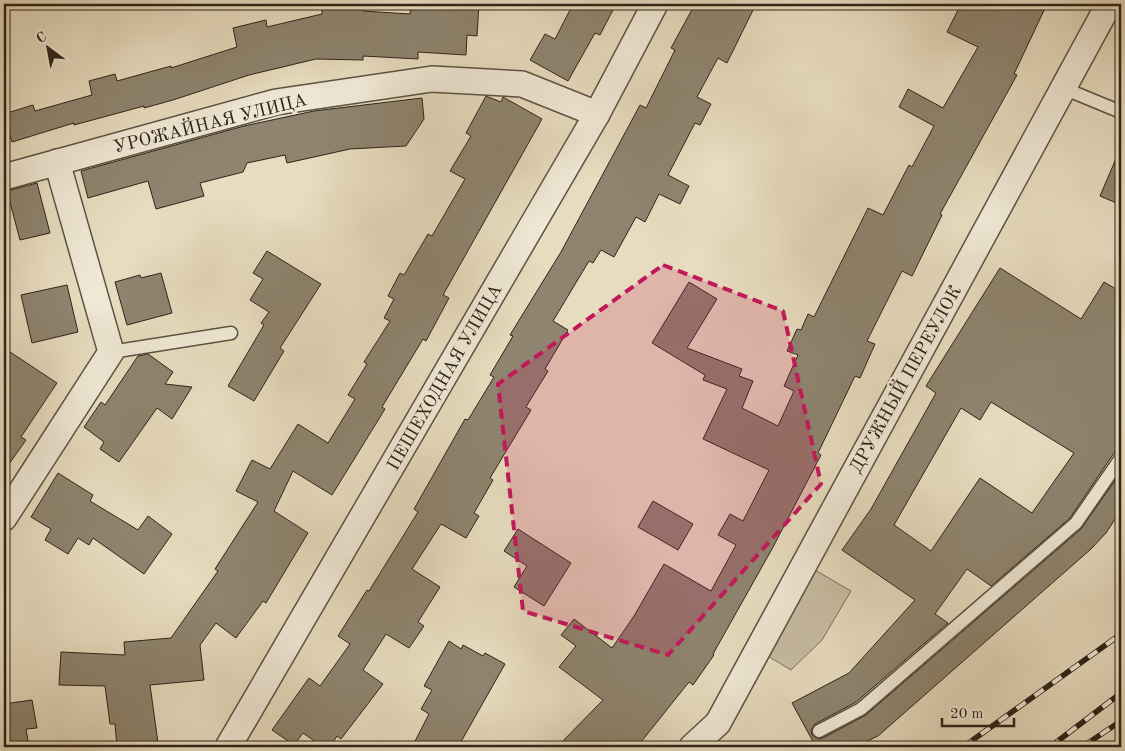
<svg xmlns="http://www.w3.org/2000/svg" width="1125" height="751" viewBox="0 0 1125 751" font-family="'Old Standard TT',serif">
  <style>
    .green { fill: #c8bda3; stroke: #7b705e }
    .building { fill: #8e846f; stroke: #2e2419; fill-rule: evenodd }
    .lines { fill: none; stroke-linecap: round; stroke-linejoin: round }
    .lane-casing { stroke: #5c5242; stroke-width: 15 }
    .street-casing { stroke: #5c5242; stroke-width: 28 }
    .lane { stroke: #efe8d5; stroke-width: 12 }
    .street { stroke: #efe8d5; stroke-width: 25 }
    .rail-casing { stroke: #2e2419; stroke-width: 5.5 }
    .rail { stroke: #efe8d5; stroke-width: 4; stroke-dasharray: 11; stroke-linecap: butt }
    .marked { fill: #c2185b; fill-opacity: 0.2; stroke: #c2185b; stroke-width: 4; stroke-dasharray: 10 6; stroke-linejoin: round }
    .labels { text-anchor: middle; stroke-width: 5; stroke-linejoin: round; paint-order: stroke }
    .street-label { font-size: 18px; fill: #2e2419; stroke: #efe8d5 }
  </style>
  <rect width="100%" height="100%" fill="#e7dcbf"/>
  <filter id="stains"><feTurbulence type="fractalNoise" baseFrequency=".004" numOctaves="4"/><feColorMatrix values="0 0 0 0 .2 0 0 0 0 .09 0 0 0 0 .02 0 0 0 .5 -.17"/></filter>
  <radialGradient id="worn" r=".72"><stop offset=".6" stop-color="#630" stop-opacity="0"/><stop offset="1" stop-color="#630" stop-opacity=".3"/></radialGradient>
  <!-- green -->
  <polygon class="green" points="815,570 851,591 822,640 791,670 766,655"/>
  <!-- building -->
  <g class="building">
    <polygon points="340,4 363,4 363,11 410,14 411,4 479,4 477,36 467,35 466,55 418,52 418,59 363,56 363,60 316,59 249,75 173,100 144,108 144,106 74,125 74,123 12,142 4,114 33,105 35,111 92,95 89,81 115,74 117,81 171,66 171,68 237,47 233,28 266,20 267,27 322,14 322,7 340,7"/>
    <polygon points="573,4 616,4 600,35 595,33 568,81 530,60 545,34 555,39"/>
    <polygon points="695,4 756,4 727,63 718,58 697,97 711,104 700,125 695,123 668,175 689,186 680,204 659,194 645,222 636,217 614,257 601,250 593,263 589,261 553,321 568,330 545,369 548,371 526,407 531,410 490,478 493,480 474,513 479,516 466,538 441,524 412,569 440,587 418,622 424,626 409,648 386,634 363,670 383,684 341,739 337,736 330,747 323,747 303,733 294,745 272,730 309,678 320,686 350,644 338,636 367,590 369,591 418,512 414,509 465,419 468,420 494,377 490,375 513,336 510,335 561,252 640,105 646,108 675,50 671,48"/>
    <polygon points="961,4 1047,4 1014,74 1017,75 940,214 942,215 912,276 902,271 867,341 875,344 860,378 855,376 818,453 821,455 772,549 713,654 714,655 693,685 689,682 637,747 557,747 603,700 559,667 576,646 561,635 574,619 612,648 634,616 664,564 711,591 736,545 718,535 730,514 743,521 769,470 703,439 727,389 703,380 705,375 652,343 689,282 717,299 687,348 742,369 739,376 753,381 742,408 778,426 794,391 784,386 798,355 787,351 797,329 801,330 808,314 814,317 868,208 883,215 909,165 912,167 934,126 899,107 908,89 943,108 978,47 947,32"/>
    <polygon points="486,96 501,102 503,97 542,119 443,295 449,298 426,341 423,339 382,407 385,409 332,495 293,471 274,511 308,533 266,603 263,601 236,638 216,623 200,645 204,680 150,685 158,743 117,747 115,724 110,724 105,686 59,685 61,652 125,655 124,642 171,638 218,571 215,569 258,502 236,491 252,460 270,469 298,424 328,443 355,399 348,395 367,364 364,362 390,321 384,318 394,299 388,296 400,273 404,275 428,234 432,236 465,179 450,171 471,136 466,133"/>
    <polygon points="422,98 424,119 406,146 350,149 287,163 285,155 247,163 243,172 200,183 204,196 156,209 148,181 88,198 81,171 244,126 314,111"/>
    <polygon points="1121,147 1121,205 1100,196"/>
    <polygon points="37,183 50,233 20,240 7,191"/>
    <polygon points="267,251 321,284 280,348 284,351 254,401 228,386 264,325 261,323 269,312 250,300 263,279 253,273"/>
    <path d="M1000,268L1081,319L1104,282L1121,292V450L1114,453L1070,518L991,586L967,569L935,614L948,623L856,702L815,724L811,730L812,735L818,739L823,738L866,715L1081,529L1121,472V510L1106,533L1091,549L878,736L855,747H816L792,703L849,673L915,600L842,550L871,509L936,393L926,386ZM991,402L1074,453L1032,513L980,478L931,551L894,525L961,408L980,420Z"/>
    <polygon points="161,273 172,313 127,325 115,282 140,275 141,278"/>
    <polygon points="67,285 78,332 32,343 21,295"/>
    <polygon points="4,348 57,383 21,437 26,440 4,471"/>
    <polygon points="148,354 173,372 165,384 192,387 172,419 157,408 119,462 100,449 104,442 84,427 101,402 105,405 138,356"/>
    <polygon points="58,473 93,495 90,501 138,530 148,516 172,534 144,574 93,538 89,545 78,538 68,554 45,540 51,529 31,517"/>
    <polygon points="653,501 693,524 678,550 638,527"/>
    <polygon points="518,529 571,563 544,606 514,587 527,566 504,551"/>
    <polygon points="449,641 461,649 463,645 483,656 485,653 505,664 458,747 412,747 429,714 421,709 432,690 424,686"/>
    <polygon points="32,700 37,728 26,729 29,747 4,747 4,704"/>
  </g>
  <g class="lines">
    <!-- lane casing -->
    <g class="lane-casing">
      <g id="lane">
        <polyline points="1063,88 1121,112"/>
        <polyline points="111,352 231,333"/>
        <polyline points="819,731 861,709 1076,523 1121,458"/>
      </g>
    </g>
    <!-- street casing -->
    <g class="street-casing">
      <g id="street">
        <polyline points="4,177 276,102 432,79 522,84 597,114"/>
        <polyline points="4,518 111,352 57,162"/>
        <polyline points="228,747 597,114 655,4"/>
        <polyline points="692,747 718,723 1109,4"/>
      </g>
    </g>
    <!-- lane -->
    <use href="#lane" class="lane"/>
    <!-- street -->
    <use href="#street" class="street"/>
    <!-- rail casing -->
    <g class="rail-casing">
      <g id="rail">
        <polyline points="963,747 1121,634"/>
        <polyline points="1050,747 1121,693"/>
        <polyline points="1082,747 1121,721"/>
      </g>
    </g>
    <!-- rail -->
    <use href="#rail" class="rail"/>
  </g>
  <!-- marked area -->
  <path class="marked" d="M663,265L783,311L821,484L668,655L523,611L498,384Z"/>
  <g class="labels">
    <!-- street labels -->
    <g class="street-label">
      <text transform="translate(210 123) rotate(-14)" y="6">УРОЖАЙНАЯ УЛИЦА</text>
      <text transform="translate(444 377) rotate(-60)" y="6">ПЕШЕХОДНАЯ УЛИЦА</text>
      <text transform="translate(905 379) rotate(-61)" y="6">ДРУЖНЫЙ ПЕРЕУЛОК</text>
    </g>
  </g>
  <!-- margin -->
  <rect width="1125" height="751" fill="none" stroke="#e7dcbf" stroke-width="20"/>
  <rect x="5" y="5" width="1115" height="741" fill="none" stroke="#2e2419" stroke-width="2.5"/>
  <rect x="10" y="10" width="1105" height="731" fill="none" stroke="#2e2419"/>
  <!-- north arrow -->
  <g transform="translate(48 48) rotate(328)" stroke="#efe8d5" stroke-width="4" paint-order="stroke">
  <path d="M0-4L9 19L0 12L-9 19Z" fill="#2e2419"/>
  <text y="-8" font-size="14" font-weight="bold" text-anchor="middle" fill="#2e2419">С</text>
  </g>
  <!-- scale -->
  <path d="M942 718v8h72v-8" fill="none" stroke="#2e2419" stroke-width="2.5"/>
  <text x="950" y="718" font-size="15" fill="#2e2419" stroke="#efe8d5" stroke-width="4" paint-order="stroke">20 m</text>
  <rect width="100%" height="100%" filter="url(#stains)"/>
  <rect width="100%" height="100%" fill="url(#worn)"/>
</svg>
